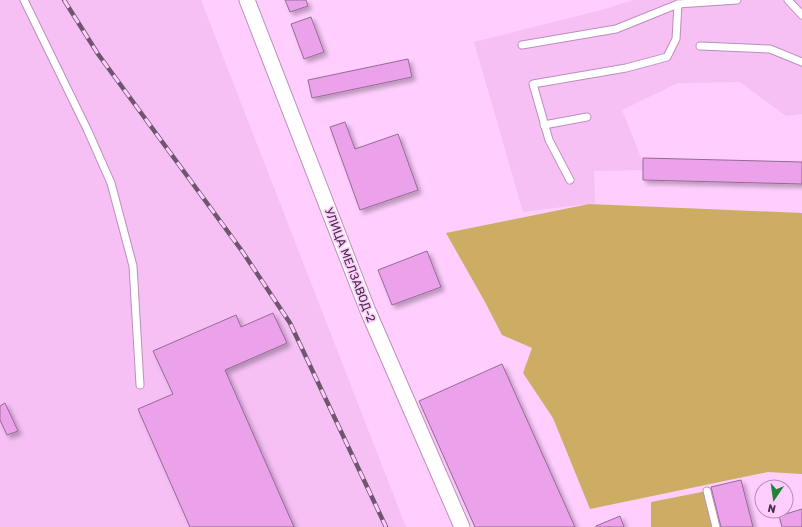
<svg xmlns="http://www.w3.org/2000/svg" width="802" height="527" viewBox="0 0 802 527" font-family="Rubik,sans-serif">
  <style>
    .built { fill: #f6c0f5 }
    .green { fill: #ccad63 }
    .building { fill: #eba2eb; stroke: #956a95; filter: url(#shadow) }
    .lines { fill: none; stroke-linecap: round; stroke-linejoin: round }
    .lane-casing { stroke: #bc8ebb; stroke-width: 9 }
    .street-casing { stroke: #bc8ebb; stroke-width: 17 }
    .lane { stroke: #fff; stroke-width: 7 }
    .street { stroke: #fff; stroke-width: 15 }
    .rail-casing { stroke: #6f556e; stroke-width: 4.5 }
    .rail { stroke: #ffcefe; stroke-width: 3; stroke-dasharray: 9; stroke-linecap: butt }
    .labels { text-anchor: middle; stroke-width: 3.5; stroke-linejoin: round; paint-order: stroke }
    .street-label { font-size: 12px; fill: #433043; stroke: #ffcefe }
  </style>
  <defs>
    <filter id="shadow"><feDropShadow dx="3.5" dy="3.5" stdDeviation="2" flood-color="#0004"/></filter>
  </defs>
  <rect width="100%" height="100%" fill="#ffcefe"/>
  <!-- built -->
  <g class="built">
    <polygon points="0,0 201,0 406,527 0,527"/>
    <polygon points="633,0 802,0 802,114 786,116 740,82 678,83 622,110 646,170 594,171 595,203 523,212 474,42 605,9"/>
  </g>
  <!-- green -->
  <g class="green">
    <polygon points="589,204 802,213 802,474 768,472 590,509 553,418 523,373 532,348 502,335 485,302 446,233"/>
    <polygon points="707,491 714,527 651,527 651,502"/>
  </g>
  <!-- building -->
  <g class="building">
    <polygon points="285,0 306,0 308,6 290,12"/>
    <polygon points="311,17 324,52 304,59 291,24"/>
    <polygon points="408,59 412,77 312,98 308,80"/>
    <polygon points="345,122 355,149 398,134 418,190 360,210 330,127"/>
    <polygon points="643,158 802,162 802,184 643,180"/>
    <polygon points="427,251 441,287 392,305 378,270"/>
    <polygon points="273,313 287,343 225,370 294,527 190,527 138,409 173,394 153,351 236,315 241,327"/>
    <polygon points="502,364 575,527 475,527 419,401"/>
    <polygon points="5,403 18,431 7,435 0,420 0,406"/>
    <polygon points="741,480 753,527 721,527 711,487"/>
    <polygon points="802,509 802,527 782,527 779,516"/>
    <polygon points="620,516 624,527 596,527 596,526"/>
  </g>
  <g class="lines">
    <!-- lane casing -->
    <g class="lane-casing">
      <g id="lane">
        <polyline points="24,0 87,129 111,183 133,266 140,385"/>
        <polyline points="788,0 802,15"/>
        <polyline points="522,45 616,29 678,4 737,0"/>
        <polyline points="700,46 770,49 802,62"/>
        <polyline points="544,125 587,117"/>
        <polyline points="570,180 549,140 533,84 626,68 667,57 676,39 678,4"/>
        <polyline points="707,491 716,527"/>
      </g>
    </g>
    <!-- street casing -->
    <g class="street-casing">
      <polyline id="street" points="247,0 368,311 462,527"/>
    </g>
    <!-- lane -->
    <use href="#lane" class="lane"/>
    <!-- street -->
    <use href="#street" class="street"/>
    <!-- rail casing -->
    <g class="rail-casing">
      <polyline id="rail" points="64,0 98,54 242,251 290,323 386,527"/>
    </g>
    <!-- rail -->
    <use href="#rail" class="rail"/>
  </g>
  <g class="labels">
    <!-- street labels -->
    <g class="street-label">
      <text transform="translate(350 265) rotate(69)" y="4">УЛИЦА МЕЛЗАВОД-2</text>
    </g>
  </g>
  <!-- north arrow -->
  <g transform="translate(774 499) rotate(193)"><circle r="19" fill="#ffcefe" stroke="#b48fb3"/>
  <path d="M0-3L7 15L0 10L-7 15Z" fill="#218336"/>
  <text y="-6" font-size="11" font-weight="bold" text-anchor="middle" fill="#433043">N</text>
  </g>
</svg>
